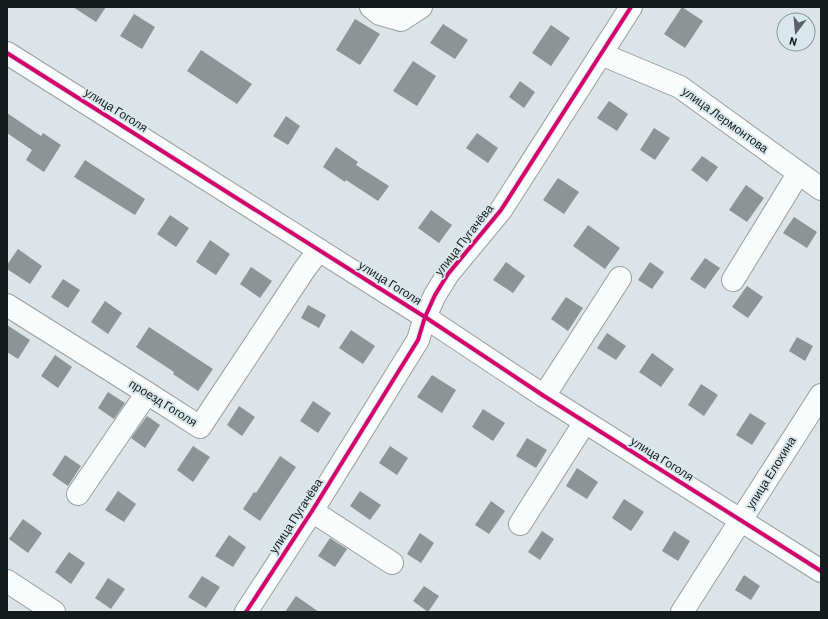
<svg xmlns="http://www.w3.org/2000/svg" width="828" height="619" viewBox="0 0 828 619" font-family="Barlow,sans-serif">
  <style>
    .building { fill: #8e9495 }
    .lines { fill: none; stroke-linecap: round; stroke-linejoin: round }
    .minor-casing { stroke: #989ea0; stroke-width: 24 }
    .minor { stroke: #fafbfb; stroke-width: 22 }
    .cycleway-casing { stroke: #d8e7eb; stroke-width: 6 }
    .cycleway { stroke: #d6006c; stroke-width: 4 }
    .labels { text-anchor: middle; stroke-width: 4; stroke-linejoin: round; paint-order: stroke }
    .street-label { font-size: 12px; fill: #151a1c; stroke: #d8e7eb }
  </style>
  <rect width="100%" height="100%" fill="#dce4e7"/>
  <!-- building -->
  <g class="building">
    <polygon points="73,7 106,7 96,22"/>
    <polygon points="682,7 703,21 685,48 664,34"/>
    <polygon points="134,14 155,27 142,49 120,36"/>
    <polygon points="355,19 380,34 360,65 336,50"/>
    <polygon points="443,24 468,40 455,59 430,43"/>
    <polygon points="551,25 570,38 551,66 532,53"/>
    <polygon points="201,50 252,84 237,104 187,71"/>
    <polygon points="413,61 436,76 417,106 393,91"/>
    <polygon points="520,81 535,92 524,108 509,97"/>
    <polygon points="609,101 628,114 617,131 597,118"/>
    <polygon points="7,113 41,136 43,133 61,145 44,172 26,160 32,150 7,133"/>
    <polygon points="286,116 300,126 288,145 273,136"/>
    <polygon points="654,128 670,138 655,160 640,150"/>
    <polygon points="477,133 498,148 488,163 466,148"/>
    <polygon points="336,147 358,162 356,165 389,186 378,201 346,180 345,182 323,167"/>
    <polygon points="702,156 718,167 707,182 691,170"/>
    <polygon points="85,160 145,199 135,215 74,177"/>
    <polygon points="558,178 579,192 564,214 543,200"/>
    <polygon points="746,185 764,198 747,222 729,210"/>
    <polygon points="431,210 452,225 439,243 418,228"/>
    <polygon points="170,215 189,228 176,247 157,234"/>
    <polygon points="794,217 817,232 807,248 783,233"/>
    <polygon points="588,225 620,248 605,269 573,246"/>
    <polygon points="210,240 230,254 216,275 196,262"/>
    <polygon points="18,249 42,266 30,284 7,269 7,265"/>
    <polygon points="705,258 720,268 705,289 690,279"/>
    <polygon points="506,262 525,276 513,293 493,280"/>
    <polygon points="650,262 664,272 652,289 638,280"/>
    <polygon points="251,267 272,281 260,298 240,284"/>
    <polygon points="63,279 80,290 68,308 51,297"/>
    <polygon points="747,286 763,297 748,318 732,307"/>
    <polygon points="566,297 583,308 568,331 551,319"/>
    <polygon points="105,301 122,313 108,334 91,322"/>
    <polygon points="308,305 326,315 319,328 301,318"/>
    <polygon points="7,325 30,340 18,359 7,352"/>
    <polygon points="149,327 213,369 198,391 173,374 174,372 136,347"/>
    <polygon points="351,330 375,346 363,364 339,348"/>
    <polygon points="607,333 626,346 616,360 597,348"/>
    <polygon points="797,337 813,346 805,361 789,351"/>
    <polygon points="652,353 674,369 661,387 639,372"/>
    <polygon points="55,355 72,367 58,388 41,376"/>
    <polygon points="432,375 456,390 442,413 417,397"/>
    <polygon points="701,384 718,395 704,416 688,405"/>
    <polygon points="108,392 125,403 114,419 98,408"/>
    <polygon points="313,401 331,413 318,433 300,421"/>
    <polygon points="239,406 255,417 242,436 227,425"/>
    <polygon points="483,409 505,423 493,441 472,427"/>
    <polygon points="750,413 766,423 752,445 736,435"/>
    <polygon points="147,416 160,425 145,448 131,438"/>
    <polygon points="527,438 547,450 536,468 516,456"/>
    <polygon points="193,446 210,457 193,482 177,470"/>
    <polygon points="390,446 408,458 397,475 379,463"/>
    <polygon points="65,455 81,466 68,486 52,475"/>
    <polygon points="280,456 296,467 260,521 243,509 254,492 256,493"/>
    <polygon points="577,468 598,482 587,499 566,486"/>
    <polygon points="118,491 136,504 124,522 105,510"/>
    <polygon points="360,491 381,505 370,520 350,506"/>
    <polygon points="624,499 644,512 631,531 612,518"/>
    <polygon points="491,501 505,511 489,534 475,525"/>
    <polygon points="23,519 42,533 28,553 9,539"/>
    <polygon points="542,531 554,539 540,560 528,552"/>
    <polygon points="674,531 690,541 678,561 662,551"/>
    <polygon points="420,533 434,543 421,563 407,554"/>
    <polygon points="229,535 246,547 233,567 215,556"/>
    <polygon points="330,538 347,549 335,567 318,556"/>
    <polygon points="69,552 85,563 71,584 55,572"/>
    <polygon points="744,575 760,586 751,600 735,590"/>
    <polygon points="202,576 220,587 206,608 188,597"/>
    <polygon points="108,578 125,589 111,609 95,598"/>
    <polygon points="424,586 439,596 428,612 413,601"/>
    <polygon points="296,596 319,612 285,612"/>
  </g>
  <g class="lines">
    <!-- minor casing -->
    <g class="minor-casing">
      <g id="minor">
        <polyline points="371,7 380,14 401,20 421,7"/>
        <polyline points="7,53 425,317 544,396 821,571"/>
        <polyline points="601,54 680,87 821,189"/>
        <polyline points="733,280 798,174"/>
        <polyline points="7,305 147,393 200,427 304,270 319,250"/>
        <polyline points="544,396 620,278"/>
        <polyline points="78,494 147,393"/>
        <polyline points="312,511 392,563"/>
        <polyline points="520,524 585,422"/>
        <polyline points="7,581 54,612"/>
        <polyline points="246,612 312,511 418,340 425,317 435,295 448,274 501,210 631,7"/>
        <polyline points="682,612 821,395"/>
      </g>
    </g>
    <!-- minor -->
    <use href="#minor" class="minor"/>
    <!-- cycleway casing -->
    <g class="cycleway-casing">
      <g id="cycleway">
        <polyline points="7,53 425,317 544,396 821,571"/>
        <polyline points="246,612 312,511 418,340 425,317 435,295 448,274 501,210 631,7"/>
      </g>
    </g>
    <!-- cycleway -->
    <use href="#cycleway" class="cycleway"/>
  </g>
  <g class="labels">
    <!-- street labels -->
    <g class="street-label">
      <text transform="translate(116 110) rotate(32)" y="4">улица Гоголя</text>
      <text transform="translate(725 120) rotate(36)" y="4">улица Лермонтова</text>
      <text transform="translate(464 240) rotate(-52)" y="4">улица Пугачёва</text>
      <text transform="translate(390 283) rotate(32)" y="4">улица Гоголя</text>
      <text transform="translate(163 403) rotate(32)" y="4">проезд Гоголя</text>
      <text transform="translate(662 459) rotate(32)" y="4">улица Гоголя</text>
      <text transform="translate(771 473) rotate(-58)" y="4">улица Елохина</text>
      <text transform="translate(296 516) rotate(-57)" y="4">улица Пугачёва</text>
    </g>
  </g>
  <!-- border -->
  <rect width="828" height="619" fill="none" stroke="#151a1c" stroke-width="16"/>
  <!-- north arrow -->
  <g transform="translate(796 32) rotate(196)"><circle r="19" fill="#d8e7eb" stroke="#8a9598"/>
  <path d="M0-3L7 15L0 10L-7 15Z" fill="#5b6163"/>
  <text y="-6" font-size="11" font-weight="bold" text-anchor="middle" fill="#151a1c">N</text>
  </g>
</svg>
